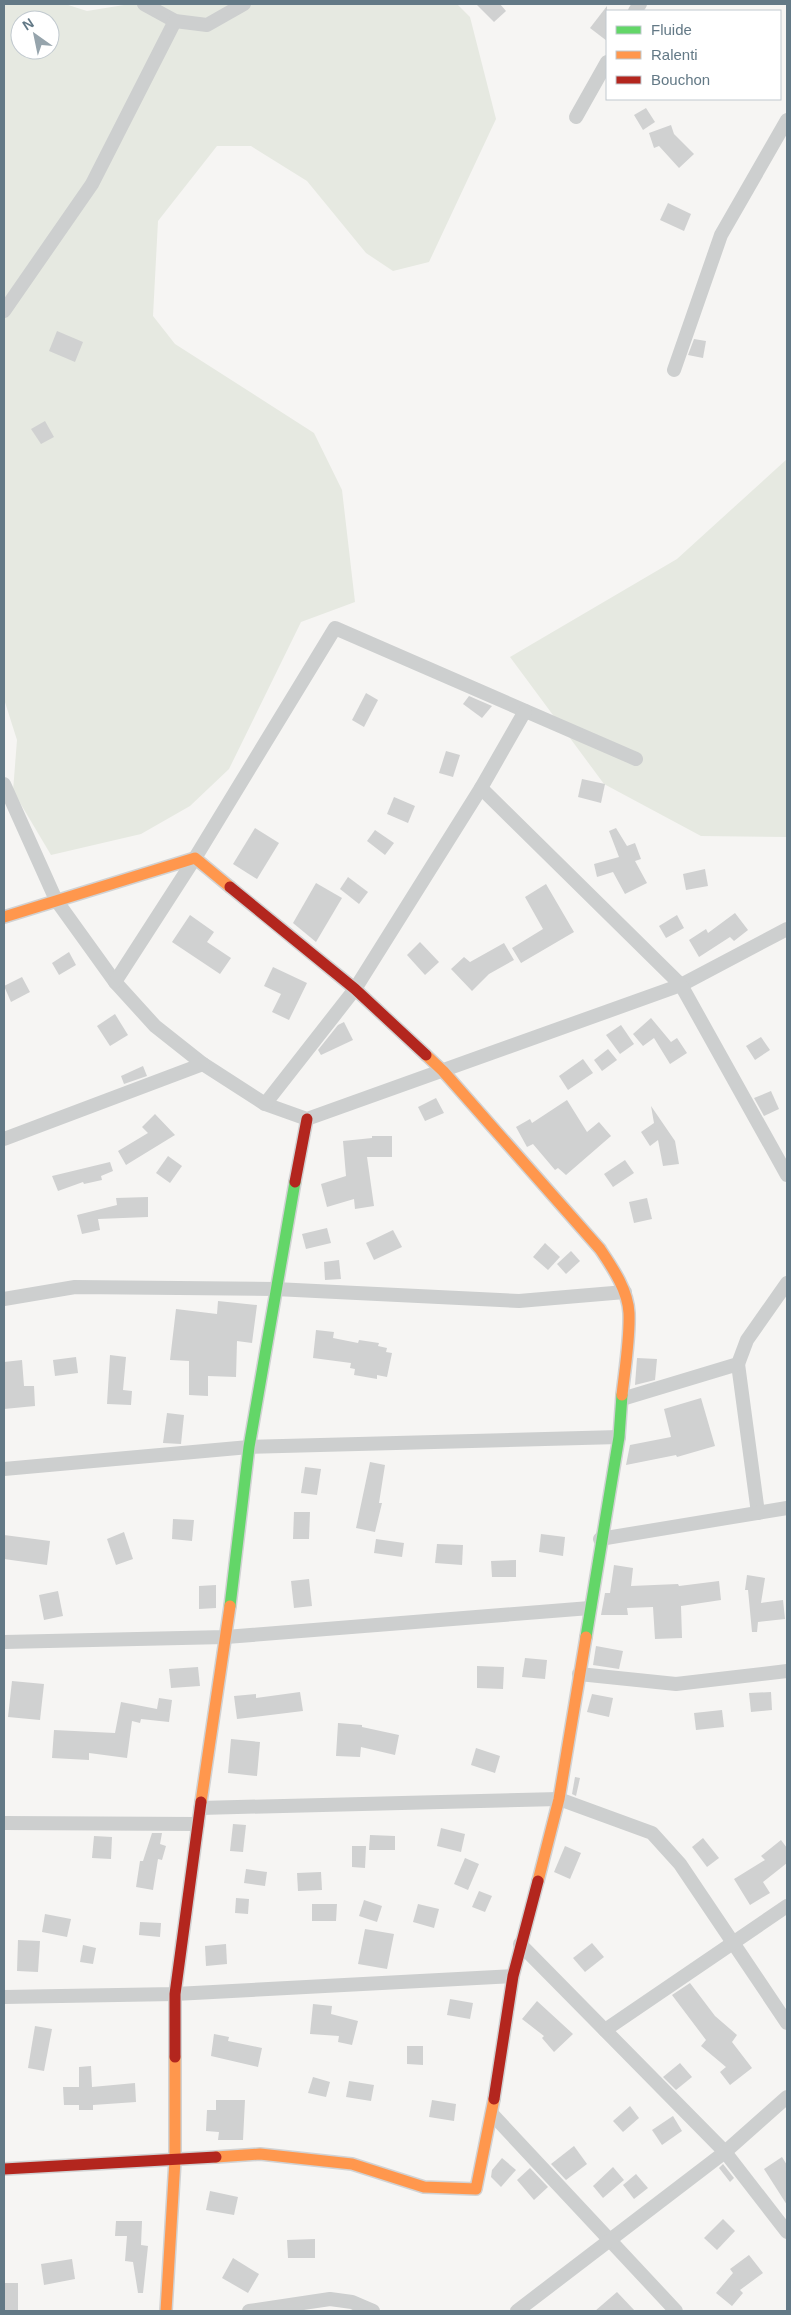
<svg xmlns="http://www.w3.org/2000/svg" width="791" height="2315" viewBox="0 0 791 2315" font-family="Helvetica,sans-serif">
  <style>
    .green { fill: #e6e9e1; fill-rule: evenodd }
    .building { fill: #d0d1d1 }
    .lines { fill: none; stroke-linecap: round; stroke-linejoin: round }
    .fast-casing { stroke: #d1d2d3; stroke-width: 14 }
    .slow-casing { stroke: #d1d2d3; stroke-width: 14 }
    .jam-casing { stroke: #d1d2d3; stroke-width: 14 }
    .street { stroke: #cdcfcf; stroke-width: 14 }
    .fast { stroke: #63d668; stroke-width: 11 }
    .slow { stroke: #ff974d; stroke-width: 11 }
    .jam { stroke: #b3261e; stroke-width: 11 }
  </style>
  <rect width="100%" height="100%" fill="#f6f5f3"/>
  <!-- green -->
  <g class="green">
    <path d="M4,4H65L87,11L130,4H457L470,17L496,119L429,262L393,271L366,253L307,181L251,146H217L158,221L153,316L175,344L314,433L342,490L355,602L301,622L229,769L190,806L141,834L51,855L13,791L17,740L4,699ZM20,20H50V50H20Z"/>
    <polygon points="787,459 787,837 701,836 604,784 510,657 677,559"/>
  </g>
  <!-- building -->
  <g class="building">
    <polygon points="476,4 500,4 506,11 494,22"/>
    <polygon points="607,6 607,41 590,28"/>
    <polygon points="646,108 655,122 643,130 634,115"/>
    <polygon points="671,125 674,134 694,154 679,168 659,146 654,148 649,133"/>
    <polygon points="668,203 691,214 684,231 660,220"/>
    <polygon points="57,331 83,342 75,362 49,351"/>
    <polygon points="694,339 706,341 703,358 688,355"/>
    <polygon points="45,421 54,437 41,444 31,429"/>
    <polygon points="366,693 378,700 364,727 352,720"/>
    <polygon points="469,696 492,706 482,718 463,704"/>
    <polygon points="446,751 460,755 453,777 439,773"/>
    <polygon points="582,779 605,784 601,803 578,797"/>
    <polygon points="394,797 415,806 408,823 387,814"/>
    <polygon points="255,828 279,843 257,879 233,864"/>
    <polygon points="616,828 627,846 635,843 641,859 635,861 647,883 625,894 613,872 597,877 594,864 619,857 609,831"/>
    <polygon points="375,830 394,843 385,855 367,841"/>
    <polygon points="705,869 708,886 686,890 683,874"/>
    <polygon points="348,877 368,892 359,904 340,889"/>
    <polygon points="316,883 342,898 316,942 293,923"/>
    <polygon points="546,884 574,932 521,963 512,948 543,929 525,897"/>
    <polygon points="735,913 748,930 734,941 730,937 699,957 689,940 706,929 708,933"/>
    <polygon points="190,915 214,932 207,942 231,958 220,974 172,942"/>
    <polygon points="677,915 684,928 666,938 659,926"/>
    <polygon points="420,942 439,962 425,975 407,955"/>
    <polygon points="504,943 514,960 489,974 472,991 451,969 464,957 470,962"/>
    <polygon points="69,952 76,965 59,975 52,963"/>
    <polygon points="273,967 307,983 289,1020 272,1012 281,994 264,986"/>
    <polygon points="22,977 30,992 11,1002 4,986"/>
    <polygon points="115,1014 128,1035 110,1046 97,1026"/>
    <polygon points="651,1018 671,1042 677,1038 687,1053 670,1064 654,1038 643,1046 633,1034"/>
    <polygon points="344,1022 353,1040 321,1055 318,1050 338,1025"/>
    <polygon points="621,1025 634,1044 620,1054 606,1035"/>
    <polygon points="761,1037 770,1050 755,1060 746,1046"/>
    <polygon points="608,1049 617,1060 602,1071 594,1060"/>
    <polygon points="583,1059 593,1073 568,1090 559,1076"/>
    <polygon points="143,1066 147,1076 124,1084 121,1076"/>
    <polygon points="771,1091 779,1109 764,1116 754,1098"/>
    <polygon points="436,1098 444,1113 425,1121 418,1107"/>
    <polygon points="567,1100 587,1132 599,1122 611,1136 566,1175 558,1168 555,1170 533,1144 527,1147 516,1127 530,1119 532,1123"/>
    <polygon points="651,1106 675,1141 679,1164 663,1166 658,1140 650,1146 641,1132 654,1123"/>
    <polygon points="155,1114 175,1135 126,1165 118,1151 148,1133 142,1127"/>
    <polygon points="372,1136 392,1136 392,1157 367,1157 374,1206 355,1209 354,1199 327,1207 321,1184 346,1176 343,1141 372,1138"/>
    <polygon points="168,1156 182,1166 170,1183 156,1173"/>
    <polygon points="625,1160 634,1173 613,1187 604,1174"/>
    <polygon points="110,1162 113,1171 101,1176 102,1180 84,1184 83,1182 58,1191 52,1176"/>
    <polygon points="148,1197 148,1217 98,1219 100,1230 82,1234 77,1215 117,1205 116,1198"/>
    <polygon points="647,1198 652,1219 634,1223 629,1202"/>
    <polygon points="327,1228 331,1243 306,1249 302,1234"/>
    <polygon points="393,1230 402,1247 374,1260 366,1243"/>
    <polygon points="545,1243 560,1257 548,1270 533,1257"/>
    <polygon points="571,1251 580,1261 566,1274 557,1264"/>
    <polygon points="339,1260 341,1279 325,1280 324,1262"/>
    <polygon points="218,1301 257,1305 252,1343 237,1341 236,1377 208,1376 208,1396 189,1395 189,1361 170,1360 176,1309 217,1314"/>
    <polygon points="316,1330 334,1332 333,1338 358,1343 359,1340 379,1343 378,1346 387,1348 386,1352 392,1353 387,1377 377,1375 377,1379 354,1375 355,1369 350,1368 351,1363 313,1358"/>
    <polygon points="110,1355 126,1357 123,1390 132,1391 131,1405 107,1404"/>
    <polygon points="76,1357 78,1373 55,1376 53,1360"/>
    <polygon points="637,1358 657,1359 655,1380 635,1385"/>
    <polygon points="22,1360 24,1386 34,1386 35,1406 4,1409 4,1362"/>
    <polygon points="701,1398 715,1446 677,1457 676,1455 626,1465 630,1445 671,1437 664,1409"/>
    <polygon points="167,1413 184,1415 181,1444 163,1443"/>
    <polygon points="370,1462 385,1465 379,1503 382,1503 375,1532 356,1528"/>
    <polygon points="305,1467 321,1469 317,1495 301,1493"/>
    <polygon points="294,1512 310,1512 309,1539 293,1539"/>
    <polygon points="173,1519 194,1520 192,1541 172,1539"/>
    <polygon points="124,1532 133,1559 116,1565 107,1539"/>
    <polygon points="541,1534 565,1537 563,1556 539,1552"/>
    <polygon points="4,1535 50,1541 47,1565 4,1559"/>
    <polygon points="376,1539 404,1543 402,1557 374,1553"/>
    <polygon points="437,1544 463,1545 462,1565 435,1563"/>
    <polygon points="516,1560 516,1577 492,1577 491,1561"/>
    <polygon points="614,1565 633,1568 631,1586 678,1584 679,1586 719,1581 721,1600 681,1606 682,1638 655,1639 653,1607 627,1608 628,1615 601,1615 605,1593 610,1593"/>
    <polygon points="747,1575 765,1578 761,1603 783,1600 785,1619 758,1622 757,1632 752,1632 748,1590 745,1590"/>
    <polygon points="309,1579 312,1606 294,1608 291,1581"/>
    <polygon points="216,1585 216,1608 199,1609 199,1586"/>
    <polygon points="58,1591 63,1616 44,1620 39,1595"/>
    <polygon points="596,1646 623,1651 619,1669 593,1665"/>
    <polygon points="525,1658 547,1660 545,1679 522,1677"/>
    <polygon points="477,1666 504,1667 503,1689 477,1688"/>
    <polygon points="198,1667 200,1686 171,1688 169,1669"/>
    <polygon points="12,1681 44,1684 40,1720 8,1717"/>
    <polygon points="300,1692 303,1711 237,1719 234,1696 256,1694 256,1698"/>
    <polygon points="771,1692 772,1710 751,1712 749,1693"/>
    <polygon points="592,1694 613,1698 609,1717 587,1712"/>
    <polygon points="159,1698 172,1700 169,1722 141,1719 140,1723 132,1721 127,1758 89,1753 89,1760 52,1758 54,1730 115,1733 121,1702 157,1709"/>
    <polygon points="722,1710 724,1727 696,1730 694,1713"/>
    <polygon points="338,1723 362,1725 362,1727 399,1735 395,1755 361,1747 360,1757 336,1756"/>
    <polygon points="231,1739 260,1742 257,1776 228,1773"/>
    <polygon points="476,1748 500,1756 495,1773 471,1765"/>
    <polygon points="575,1777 580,1778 576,1796 572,1794"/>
    <polygon points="233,1824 246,1825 243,1852 230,1851"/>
    <polygon points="441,1828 465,1834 461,1852 437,1846"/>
    <polygon points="152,1833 162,1833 160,1844 166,1846 162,1860 158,1859 153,1890 136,1887 140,1861 143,1861"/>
    <polygon points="370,1835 395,1836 395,1850 369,1850"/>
    <polygon points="94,1836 112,1837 111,1859 92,1858"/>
    <polygon points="703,1838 719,1858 707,1867 692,1847"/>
    <polygon points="781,1840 787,1848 787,1863 763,1882 770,1893 750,1905 734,1879 765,1860 761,1856"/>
    <polygon points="352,1846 366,1846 365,1868 352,1867"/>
    <polygon points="565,1846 581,1853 570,1879 554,1872"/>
    <polygon points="465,1858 479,1864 468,1890 454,1884"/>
    <polygon points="246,1869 267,1872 265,1886 244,1883"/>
    <polygon points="321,1872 322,1890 298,1891 297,1873"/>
    <polygon points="479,1891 492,1896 485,1912 472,1907"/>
    <polygon points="236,1898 249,1899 248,1914 235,1913"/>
    <polygon points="364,1900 382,1906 377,1922 359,1916"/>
    <polygon points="312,1904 337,1904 336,1921 312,1921"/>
    <polygon points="418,1904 439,1909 434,1928 413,1922"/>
    <polygon points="45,1914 71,1919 67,1937 42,1932"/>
    <polygon points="140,1922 161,1923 160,1937 139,1935"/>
    <polygon points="365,1929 394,1934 387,1969 358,1964"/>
    <polygon points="18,1940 40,1941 38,1972 17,1971"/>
    <polygon points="592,1943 604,1957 585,1972 573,1958"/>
    <polygon points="226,1944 227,1964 206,1966 205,1946"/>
    <polygon points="83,1945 96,1948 93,1964 80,1962"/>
    <polygon points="690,1983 715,2016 737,2035 732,2042 752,2068 730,2085 720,2072 726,2067 701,2046 706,2040 672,1995"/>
    <polygon points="450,1999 473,2003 470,2019 447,2015"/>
    <polygon points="537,2001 573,2034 554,2052 542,2038 544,2036 522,2019"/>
    <polygon points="313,2004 332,2006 331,2014 358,2021 352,2045 338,2042 339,2036 310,2034"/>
    <polygon points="35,2026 52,2029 44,2071 28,2068"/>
    <polygon points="214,2034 229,2037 228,2041 262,2048 258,2067 211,2056"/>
    <polygon points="407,2046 423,2046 423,2065 407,2064"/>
    <polygon points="680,2063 692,2077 676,2090 663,2077"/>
    <polygon points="91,2066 92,2087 135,2083 136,2102 93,2105 93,2110 79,2110 79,2105 64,2105 63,2087 79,2087 79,2067"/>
    <polygon points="313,2077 330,2082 326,2097 308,2093"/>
    <polygon points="349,2081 374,2085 371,2101 346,2097"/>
    <polygon points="216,2100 245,2100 243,2140 218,2140 219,2132 206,2131 207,2110 216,2110"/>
    <polygon points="432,2100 456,2104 454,2121 429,2117"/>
    <polygon points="630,2106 639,2118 623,2132 613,2121"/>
    <polygon points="673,2116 682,2131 662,2145 652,2130"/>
    <polygon points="574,2146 587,2164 566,2180 551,2164"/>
    <polygon points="782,2157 787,2165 787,2205 764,2169"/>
    <polygon points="502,2158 516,2170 501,2187 491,2177 492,2170"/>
    <polygon points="723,2164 734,2178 730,2182 719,2168"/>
    <polygon points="613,2167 624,2180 603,2198 593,2186"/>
    <polygon points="530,2168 548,2187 534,2200 517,2180"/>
    <polygon points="636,2174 648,2188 634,2199 623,2185"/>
    <polygon points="210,2191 238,2197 234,2215 206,2210"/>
    <polygon points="723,2219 735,2231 717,2250 704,2238"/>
    <polygon points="116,2221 142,2221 141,2245 148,2246 143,2293 138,2293 133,2262 125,2261 127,2236 115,2236"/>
    <polygon points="315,2239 315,2258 288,2258 287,2240"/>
    <polygon points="749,2255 763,2273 740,2290 743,2293 732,2306 716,2293 733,2273 730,2269"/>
    <polygon points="233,2258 259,2274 248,2293 222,2278"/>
    <polygon points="72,2259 75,2279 44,2285 41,2264"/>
    <rect x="4" y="2283" width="14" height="28"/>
    <polygon points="617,2292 635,2311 595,2311"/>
  </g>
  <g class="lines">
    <!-- fast casing -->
    <g class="fast-casing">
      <g id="fast">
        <polyline points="230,1606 249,1447 295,1182"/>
        <polyline points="586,1637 619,1437 622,1395"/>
      </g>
    </g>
    <!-- slow casing -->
    <g class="slow-casing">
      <g id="slow">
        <polyline points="4,917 195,858 230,887"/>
        <path d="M426,1055L443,1071L600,1249C612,1267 628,1290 629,1313C630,1339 625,1368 622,1395"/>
        <polyline points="201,1802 230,1606"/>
        <polyline points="538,1881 559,1799 586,1637"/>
        <polyline points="216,2157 260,2154 352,2164 424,2187 476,2189 494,2099"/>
        <polyline points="166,2311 175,2160 175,2057"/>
      </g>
    </g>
    <!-- jam casing -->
    <g class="jam-casing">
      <g id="jam">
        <polyline points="230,887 355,989 426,1055"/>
        <polyline points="295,1182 307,1119"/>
        <polyline points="175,2057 175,1994 201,1802"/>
        <polyline points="494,2099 513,1976 538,1881"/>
        <polyline points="4,2169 216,2157"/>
      </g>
    </g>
    <!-- street -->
    <g class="street">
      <polyline points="144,4 175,21 207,25 244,4"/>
      <polyline points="635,11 640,4"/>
      <polyline points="576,117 607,62"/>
      <polyline points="4,311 92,184 175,21"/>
      <polyline points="674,370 721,235 787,120"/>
      <polyline points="4,784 56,900 115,982 155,1026 203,1064 265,1104 307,1119 681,985 787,929"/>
      <polyline points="481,788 681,985 787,1175"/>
      <polyline points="115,982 195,858 335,628 636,759"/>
      <polyline points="265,1104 355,989 481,788 525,711"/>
      <polyline points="4,1139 203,1064"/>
      <polyline points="4,1299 75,1287 275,1289 519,1301 625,1292"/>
      <polyline points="738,1364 758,1513"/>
      <polyline points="622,1399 738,1364 747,1340 787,1283"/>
      <polyline points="4,1469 249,1447 619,1437"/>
      <polyline points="600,1539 787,1508"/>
      <polyline points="4,1642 226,1637 590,1608"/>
      <polyline points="579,1674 676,1684 787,1671"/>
      <polyline points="200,1808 559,1799 652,1833 680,1864 787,2023"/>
      <polyline points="4,1823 198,1824"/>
      <polyline points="520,1944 725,2152 787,2232"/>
      <polyline points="4,1997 175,1994 513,1976"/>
      <polyline points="605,2030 787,1906"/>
      <polyline points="492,2114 676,2311"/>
      <polyline points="249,2311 330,2299 352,2302 373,2311"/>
      <polyline points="517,2311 725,2152 787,2097"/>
    </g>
    <!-- fast -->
    <use href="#fast" class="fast"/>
    <!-- slow -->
    <use href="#slow" class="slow"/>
    <!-- jam -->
    <use href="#jam" class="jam"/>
  </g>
  <!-- border -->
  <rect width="791" height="2315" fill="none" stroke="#637986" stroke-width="10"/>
  <!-- legend -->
  <rect x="606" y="10" width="175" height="90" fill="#ffffff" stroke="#c1c9cf"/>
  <rect x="616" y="26" width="25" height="8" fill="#63d668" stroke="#c1c9cf"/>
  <text x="651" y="35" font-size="15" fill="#637986">Fluide</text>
  <rect x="616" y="51" width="25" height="8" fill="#ff974d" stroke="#c1c9cf"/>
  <text x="651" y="60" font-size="15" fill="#637986">Ralenti</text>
  <rect x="616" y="76" width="25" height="8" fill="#b3261e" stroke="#c1c9cf"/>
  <text x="651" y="85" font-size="15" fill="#637986">Bouchon</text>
  <!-- north arrow -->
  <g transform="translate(35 35) rotate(327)"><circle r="24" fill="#ffffff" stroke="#c1c9cf"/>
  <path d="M0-4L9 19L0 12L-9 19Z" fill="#96a4ac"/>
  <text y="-8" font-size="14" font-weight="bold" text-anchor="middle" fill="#637986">N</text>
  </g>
</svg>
